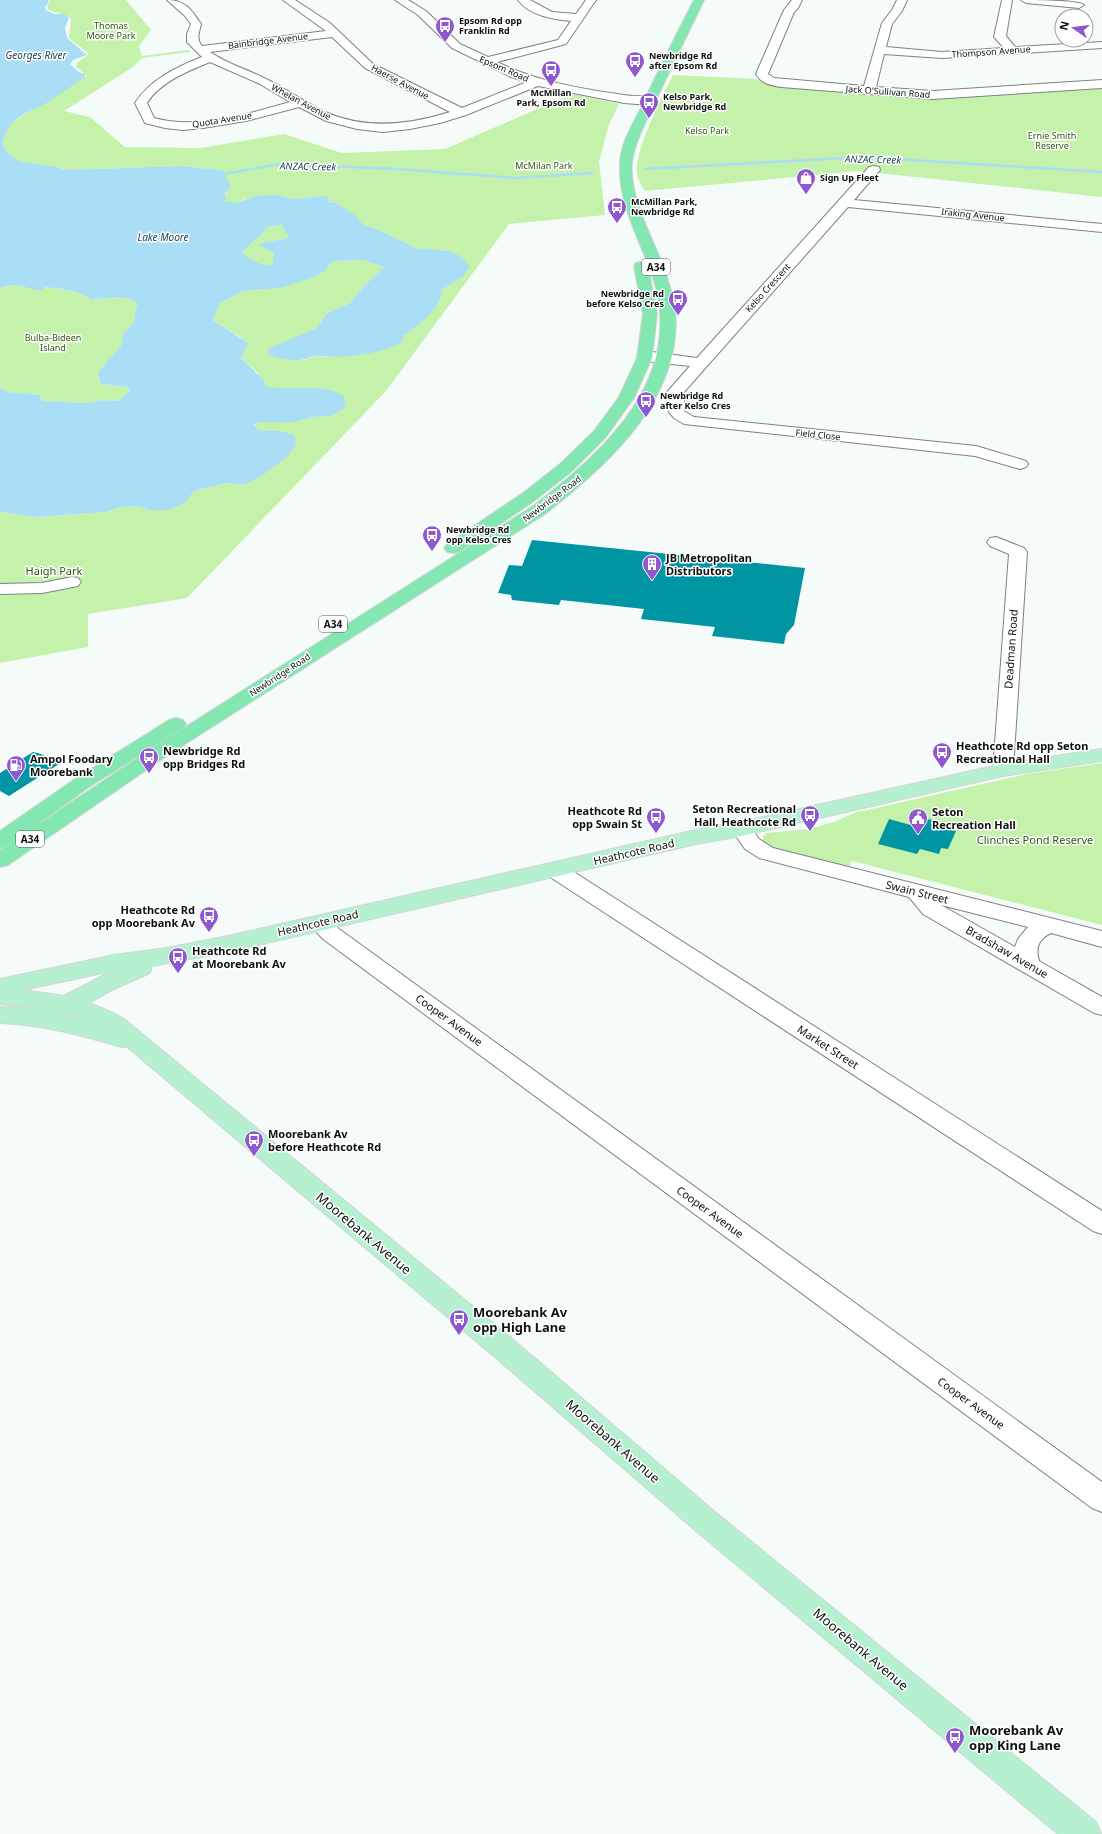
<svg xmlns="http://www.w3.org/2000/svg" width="1102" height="1834" viewBox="0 0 1102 1834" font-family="'Noto Sans',sans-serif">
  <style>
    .green { fill: #c4f2ab }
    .water { fill: #aaddf6; fill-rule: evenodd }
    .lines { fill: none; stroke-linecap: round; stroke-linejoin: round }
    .stream { stroke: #aaddf6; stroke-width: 2.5 }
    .building { fill: #0095a3 }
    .minor-casing { stroke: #7d8281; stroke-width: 2 }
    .major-casing { stroke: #d4d4d4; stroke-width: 2 }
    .highway-casing { stroke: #d4d4d4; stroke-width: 2 }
    .minor { fill: #fff; fill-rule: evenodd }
    .major { fill: #b5f1d0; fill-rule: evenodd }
    .highway { fill: #83e7b1; fill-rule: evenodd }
    .labels { text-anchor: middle; stroke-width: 3; stroke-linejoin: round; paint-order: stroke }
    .far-poi-label { font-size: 9px; font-weight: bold; fill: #0e1010; stroke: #fff; text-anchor: start }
    .far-park-label { font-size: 9px; fill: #2e550e; stroke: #fff }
    .far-street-label { font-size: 9px; fill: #0e1010; stroke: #fff }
    .far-water-label { font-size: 10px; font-style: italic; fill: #1b4254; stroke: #fff }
    .shield { fill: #fff; stroke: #565858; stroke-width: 1 }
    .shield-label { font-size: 10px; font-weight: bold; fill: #0e1010 }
    .poi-label { font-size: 11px; font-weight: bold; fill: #0e1010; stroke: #fff; text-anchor: start }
    .park-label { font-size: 11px; fill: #2e550e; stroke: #fff }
    .street-label { font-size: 11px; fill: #0e1010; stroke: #fff }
    .near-street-label { font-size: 13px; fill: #0e1010; stroke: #fff }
    .near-poi-label { font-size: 13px; font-weight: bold; fill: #0e1010; stroke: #fff; text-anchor: start }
  </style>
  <rect width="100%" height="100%" fill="#f5fbf9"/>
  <!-- green -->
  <g class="green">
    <path d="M50,0H126L151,30L139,46L142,56L188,50L190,52L142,58L133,67L64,111L90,117L125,147L201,148L284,134L342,153L445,149L572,94L619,104L609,125L599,161L605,215L509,224L386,391L187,598L88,614V647L0,663V512L36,517L106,512L121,507L138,506L149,510L186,502L194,491L226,483L244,485L263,475L280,431L259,430L252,426L261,422H295L313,417L331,416L320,389L277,390L264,386L258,373L241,358L243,339L213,320L220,303L243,291L280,288L326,270L332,261L363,260L384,267L364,286L350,303L326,314L317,328L305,335L303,360L317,356L332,357L403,336L416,327L442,290L462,277L450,251L416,248L377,229L364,225L355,215L320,196L293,199L278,195L245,199L237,203H230L224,201L227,197L221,170L180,166L65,170C48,163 27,167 12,157C8,154 5,148 2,144L5,131L12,122L87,76L76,67L77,63L89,54L69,38L71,18C63,13 55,14 47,8Z"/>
    <path d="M673,75L756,79L780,87L934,98L1102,89V197L859,171L645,191C642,186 638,180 637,174C634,151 662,97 673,75Z"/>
    <path d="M284,225L288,235V238L261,243L260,245L275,253L272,267C262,265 249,260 242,252L264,232L266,227Z"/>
    <path d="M7,284L42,290L45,287C61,289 79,290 92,300C107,298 124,295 137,302L134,322L123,334L121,346L98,372L101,384L127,387L130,392L118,401L102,400L88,403L42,401L40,395L8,392L0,387V288Z"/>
    <polygon points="1102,763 1102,925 852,861 849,868 779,850 764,843 763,837 766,833 808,829 834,822 854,813 1027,774"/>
  </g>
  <!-- water -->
  <path class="water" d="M0,0H48L49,2L45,7L46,10L54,14H65L69,18L65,28L67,38L87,55L73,60L70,64L79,72L85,74V77C74,85 62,92 51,100C29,115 10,112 2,144C5,148 8,154 12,157C26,166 49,163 65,170L180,166L222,170L231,187L225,193L227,197L224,201L237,203L255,196L278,195L293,199L320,196L329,197V202L336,203L355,215L364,225L377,229L416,248L450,251L462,257L470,267L462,277L442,290C441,309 418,326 403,336V342C381,353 359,356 334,357C328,357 322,355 316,356C312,356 308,359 304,359C291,362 280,359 268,354V349L317,328L326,314L350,303L364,286L384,267L363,260L332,261L326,270L312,278L280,288L243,291L220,303L213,320L248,343L241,358L264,380L265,386C290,393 324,381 344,397L345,408L331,416L313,417L295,422H261L253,425L259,430L280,431L294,435L296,444L288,456L263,475L244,485L226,483L194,491L186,502L168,510H149L138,506L121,507L106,512L36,517L0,512V387L8,392L40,395L42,401L88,403L102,400L118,401L130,391L127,387L101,384L98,372L121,346L123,334L134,322L137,302C124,295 106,298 92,300C79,290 61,289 45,287L42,290C27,290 14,280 0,288ZM283,225L286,233L288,235V238L261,243L259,245L274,253L272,266C262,265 249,260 242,252L264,232L266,227Z"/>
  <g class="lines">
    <!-- stream -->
    <g class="stream">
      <polyline points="644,169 864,157 1102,172"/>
      <polyline points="218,175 279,164 397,169 515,178 593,173"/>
    </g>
  </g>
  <!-- building -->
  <g class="building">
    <polygon points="532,540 805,568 794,625 786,634 784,644 712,636 715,627 641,619 644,609 561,600 559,605 512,600 511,595 498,593 509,565 522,566"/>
    <polygon points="33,752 41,754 59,764 9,796 0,791 0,773"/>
    <polygon points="918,817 932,820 931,824 956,831 948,849 941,848 939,854 920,849 917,854 878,844 889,819 914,826"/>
  </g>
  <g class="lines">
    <!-- minor casing -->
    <g class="minor-casing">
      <g id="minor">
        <path d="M167,0C185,0 191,9 201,24C199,33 196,39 202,46L326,31L283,0H295L330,23L373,64L462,108L527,82L511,77L452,48L418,15L395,0H408L426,11L460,44L488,57L558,40L571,21C553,19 530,16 518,0H530L552,12L576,14L586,0H596L566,44L497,62C536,81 581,89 624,95C632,97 651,94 656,101L650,105L624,103L538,86L466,115L440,123L410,129L383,132L357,129L326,121L299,107L246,121L203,128L183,130L165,128L145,123L135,103C150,80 176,67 202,57L187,42V34L191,24L185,16ZM332,37L365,68L450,112C409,125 366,130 325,112C306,103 289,91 270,81C250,70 229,65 210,52ZM210,62L260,84L290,102C248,114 198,130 154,118L147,103C160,82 188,71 210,62Z"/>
        <path d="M792,0H802L798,8L794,12L768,74L774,78L864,86L882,23L892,10L897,0H907L902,11L892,24L886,47L942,52L1004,48L994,37L1002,0H1012L1006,36L1015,47L1102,42V48L942,58L884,54L876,87L933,91L1102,80V88L933,99L781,87C770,85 762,84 756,74L784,10Z"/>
        <path d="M1021,0C1033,0 1077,0 1084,5L1079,8L1026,3Z"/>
        <polygon points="874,166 879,167 880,170 854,200 1102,224 1102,232 848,207 684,392 684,411 694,417 976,446 1026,461 1028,464 1026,467 1020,469 975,456 684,424 674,418 669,412 667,406 668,391 690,366 645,361 640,359 637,356 640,353 645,351 697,358 869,167"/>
        <polygon points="996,537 1024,548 1027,552 1013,770 1010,774 1003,776 996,774 993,770 1009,554 990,546 987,542 990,538"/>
        <polygon points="72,577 78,578 81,582 78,586 42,593 0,594 0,584 42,583"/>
        <path d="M741,822L748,824L759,839L773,848L1102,931V947L1051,933C1039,939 1035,947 1039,961L1102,997V1015L1094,1013L923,914L909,897L759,858L745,849L731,829L734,824ZM941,905L1028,927L1018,939L1015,947Z"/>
        <polygon points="555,863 563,865 1102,1211 1102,1234 1093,1231 547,875 544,870 547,865"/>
        <polygon points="319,916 327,918 339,929 1102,1482 1102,1512 1092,1508 323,939 308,923 311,918"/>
      </g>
    </g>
    <!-- major casing -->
    <g class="major-casing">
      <path id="major" d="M1102,749V761L1003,776L741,836L696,844L228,952L152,966L150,973L114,989L89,1003L111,1012L124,1019L516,1342L715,1512L1096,1822L1101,1834H1058L695,1530L496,1358L126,1046L122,1047C80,1035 45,1025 0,1023V1007L35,1008L0,1004V979L114,955L167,948L228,936L696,830L741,822L1003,764ZM112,971L64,996L23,990ZM70,1014L84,1019L67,1015Z"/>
    </g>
    <!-- highway casing -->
    <g class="highway-casing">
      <g id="highway">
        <path d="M694,0H704C687,35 670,70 653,106C645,124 635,142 632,162C629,197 651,234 663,266C668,280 673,294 675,309C684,397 608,465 545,514L168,755L8,865L0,867V850L6,846L0,848V831L75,779L169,720L176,718L183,720L186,724L183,728L89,787L24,834L154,747L533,506C606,450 687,377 652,275C640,240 618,203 620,165C620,144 633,124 642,106C658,70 676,35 694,0Z"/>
        <polygon points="641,262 646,263 648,266 657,314 652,358 634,398 605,438 572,471 534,501 459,552 453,553 447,552 444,548 447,544 523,493 560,464 594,431 619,397 637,358 643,314 634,266 636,263"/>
      </g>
    </g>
    <!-- minor -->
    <use href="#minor" class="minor"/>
    <!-- major -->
    <use href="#major" class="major"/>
    <!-- highway -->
    <use href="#highway" class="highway"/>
  </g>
  <!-- icons -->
  <defs>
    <g id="bus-pin" transform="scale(1)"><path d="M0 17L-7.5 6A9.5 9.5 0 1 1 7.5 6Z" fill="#8f58cf" stroke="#fff"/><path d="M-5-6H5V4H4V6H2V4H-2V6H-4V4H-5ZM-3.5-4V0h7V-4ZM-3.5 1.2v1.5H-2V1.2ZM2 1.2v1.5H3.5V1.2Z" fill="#fff"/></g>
    <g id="shop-pin" transform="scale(1)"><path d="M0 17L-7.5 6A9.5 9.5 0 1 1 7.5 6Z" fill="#8f58cf" stroke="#fff"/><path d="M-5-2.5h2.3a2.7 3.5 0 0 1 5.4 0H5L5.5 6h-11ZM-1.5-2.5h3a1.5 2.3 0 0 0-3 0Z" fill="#fff"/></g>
    <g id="building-pin" transform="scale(1)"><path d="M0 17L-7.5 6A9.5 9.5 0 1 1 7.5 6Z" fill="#8f58cf" stroke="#fff"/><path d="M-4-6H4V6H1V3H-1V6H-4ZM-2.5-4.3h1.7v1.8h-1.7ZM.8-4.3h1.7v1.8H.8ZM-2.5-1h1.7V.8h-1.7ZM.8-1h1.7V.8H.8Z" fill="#fff"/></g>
    <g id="fuel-pin" transform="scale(1)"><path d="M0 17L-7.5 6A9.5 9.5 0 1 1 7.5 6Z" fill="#8f58cf" stroke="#fff"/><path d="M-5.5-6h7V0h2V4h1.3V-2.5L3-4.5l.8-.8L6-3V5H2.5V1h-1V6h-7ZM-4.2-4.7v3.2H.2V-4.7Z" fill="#fff"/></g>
    <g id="civic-pin" transform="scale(1)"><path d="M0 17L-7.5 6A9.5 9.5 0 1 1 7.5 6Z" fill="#8f58cf" stroke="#fff"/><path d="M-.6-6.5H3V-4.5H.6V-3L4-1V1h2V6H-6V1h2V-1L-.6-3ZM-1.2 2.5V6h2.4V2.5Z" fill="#fff"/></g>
  </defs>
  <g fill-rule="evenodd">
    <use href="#bus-pin" x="445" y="26"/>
    <use href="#bus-pin" x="635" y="61"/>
    <use href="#bus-pin" x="551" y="70"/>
    <use href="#bus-pin" x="649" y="102"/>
    <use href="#shop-pin" x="806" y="178"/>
    <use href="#bus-pin" x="617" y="207"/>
    <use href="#bus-pin" x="678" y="299"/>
    <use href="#bus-pin" x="646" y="401"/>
    <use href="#bus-pin" x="432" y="535"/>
    <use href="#building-pin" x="652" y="564"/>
    <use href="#bus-pin" x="942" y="752"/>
    <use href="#bus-pin" x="149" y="757"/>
    <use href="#fuel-pin" x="16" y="765"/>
    <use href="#bus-pin" x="810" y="815"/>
    <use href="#bus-pin" x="656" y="817"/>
    <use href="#civic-pin" x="918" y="818"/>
    <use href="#bus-pin" x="209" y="916"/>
    <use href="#bus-pin" x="178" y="957"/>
    <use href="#bus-pin" x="254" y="1140"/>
    <use href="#bus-pin" x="459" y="1319"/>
    <use href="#bus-pin" x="955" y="1737"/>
  </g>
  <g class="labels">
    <!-- far-poi labels -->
    <g class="far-poi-label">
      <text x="459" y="24">Epsom Rd opp<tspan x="459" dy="10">Franklin Rd</tspan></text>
      <text x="649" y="59">Newbridge Rd<tspan x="649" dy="10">after Epsom Rd</tspan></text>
      <text x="551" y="96" text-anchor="middle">McMillan<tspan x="551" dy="10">Park, Epsom Rd</tspan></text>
      <text x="663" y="100">Kelso Park,<tspan x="663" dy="10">Newbridge Rd</tspan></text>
      <text x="820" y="181">Sign Up Fleet</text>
      <text x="631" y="205">McMillan Park,<tspan x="631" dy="10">Newbridge Rd</tspan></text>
      <text x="664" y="297" text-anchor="end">Newbridge Rd<tspan x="664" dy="10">before Kelso Cres</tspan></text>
      <text x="660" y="399">Newbridge Rd<tspan x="660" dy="10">after Kelso Cres</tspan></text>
      <text x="446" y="533">Newbridge Rd<tspan x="446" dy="10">opp Kelso Cres</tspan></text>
    </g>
    <!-- far-park labels -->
    <g class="far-park-label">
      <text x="111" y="29">Thomas<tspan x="111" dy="10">Moore Park</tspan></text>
      <text x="707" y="134">Kelso Park</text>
      <text x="1052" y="139">Ernie Smith<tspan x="1052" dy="10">Reserve</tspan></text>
      <text x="544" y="169">McMilan Park</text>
      <text x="53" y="341">Bulba-Bideen<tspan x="53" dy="10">Island</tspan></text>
    </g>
    <!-- far-street labels -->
    <g class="far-street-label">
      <text transform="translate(268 41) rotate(-7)" y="3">Bainbridge Avenue</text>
      <text transform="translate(991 52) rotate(-4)" y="3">Thompson Avenue</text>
      <text transform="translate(504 69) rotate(23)" y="3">Epsom Road</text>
      <text transform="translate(400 82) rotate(28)" y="3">Haerse Avenue</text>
      <text transform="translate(888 92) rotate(4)" y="3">Jack O'Sullivan Road</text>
      <text transform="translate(301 102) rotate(28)" y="3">Whelan Avenue</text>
      <text transform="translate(222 120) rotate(-9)" y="3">Quota Avenue</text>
      <text transform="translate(973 215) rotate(6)" y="3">Iraking Avenue</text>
      <text transform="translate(768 288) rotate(-48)" y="3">Kelso Crescent</text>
      <text transform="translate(818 435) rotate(6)" y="3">Field Close</text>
      <text transform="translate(552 499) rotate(-37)" y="3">Newbridge Road</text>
      <text transform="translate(280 675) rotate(-33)" y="3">Newbridge Road</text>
    </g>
    <!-- far-water labels -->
    <g class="far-water-label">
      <text x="36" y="59">Georges River</text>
      <text transform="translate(873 159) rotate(1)" y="4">ANZAC Creek</text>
      <text transform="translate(308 166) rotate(1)" y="4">ANZAC Creek</text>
      <text x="163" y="241">Lake Moore</text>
    </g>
    <!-- shield labels -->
    <g class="shield">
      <rect x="642" y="259" width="28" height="16" rx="3"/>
      <rect x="319" y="616" width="28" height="16" rx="3"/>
      <rect x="16" y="831" width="28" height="16" rx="3"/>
    </g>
    <g class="shield-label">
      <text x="656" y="271">A34</text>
      <text x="333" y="628">A34</text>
      <text x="30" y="843">A34</text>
    </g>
    <!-- poi labels -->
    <g class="poi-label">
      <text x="666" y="562">JB Metropolitan<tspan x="666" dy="13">Distributors</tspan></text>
      <text x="956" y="750">Heathcote Rd opp Seton<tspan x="956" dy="13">Recreational Hall</tspan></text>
      <text x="163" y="755">Newbridge Rd<tspan x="163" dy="13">opp Bridges Rd</tspan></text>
      <text x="30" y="763">Ampol Foodary<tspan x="30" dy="13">Moorebank</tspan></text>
      <text x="796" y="813" text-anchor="end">Seton Recreational<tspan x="796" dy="13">Hall, Heathcote Rd</tspan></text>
      <text x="642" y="815" text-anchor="end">Heathcote Rd<tspan x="642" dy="13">opp Swain St</tspan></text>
      <text x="932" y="816">Seton<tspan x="932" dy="13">Recreation Hall</tspan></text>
      <text x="195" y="914" text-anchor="end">Heathcote Rd<tspan x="195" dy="13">opp Moorebank Av</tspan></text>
      <text x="192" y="955">Heathcote Rd<tspan x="192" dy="13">at Moorebank Av</tspan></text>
      <text x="268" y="1138">Moorebank Av<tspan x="268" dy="13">before Heathcote Rd</tspan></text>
    </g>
    <!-- park labels -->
    <g class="park-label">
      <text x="54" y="575">Haigh Park</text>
      <text x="1035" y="844">Clinches Pond Reserve</text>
    </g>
    <!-- street labels -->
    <g class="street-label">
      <text transform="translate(1011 649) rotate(-86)" y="4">Deadman Road</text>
      <text transform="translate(634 852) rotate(-13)" y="4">Heathcote Road</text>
      <text transform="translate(917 892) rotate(14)" y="4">Swain Street</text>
      <text transform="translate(318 923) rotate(-13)" y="4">Heathcote Road</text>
      <text transform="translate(1007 952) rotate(30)" y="4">Bradshaw Avenue</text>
      <text transform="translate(449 1020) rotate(36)" y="4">Cooper Avenue</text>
      <text transform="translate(828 1047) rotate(33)" y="4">Market Street</text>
      <text transform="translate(710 1212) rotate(36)" y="4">Cooper Avenue</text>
      <text transform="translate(971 1403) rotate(36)" y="4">Cooper Avenue</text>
    </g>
    <!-- near-street labels -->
    <g class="near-street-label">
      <text transform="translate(364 1233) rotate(40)" y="5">Moorebank Avenue</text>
      <text transform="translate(613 1441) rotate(41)" y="5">Moorebank Avenue</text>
      <text transform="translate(861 1649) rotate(40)" y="5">Moorebank Avenue</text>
    </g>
    <!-- near-poi labels -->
    <g class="near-poi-label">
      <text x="473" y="1317">Moorebank Av<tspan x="473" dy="15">opp High Lane</tspan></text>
      <text x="969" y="1735">Moorebank Av<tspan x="969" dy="15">opp King Lane</tspan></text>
    </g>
  </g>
  <!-- north arrow -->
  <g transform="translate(1074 28) rotate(284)"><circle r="19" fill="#ffffff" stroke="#9f9f9f"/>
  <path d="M0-3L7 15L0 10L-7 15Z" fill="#8f58cf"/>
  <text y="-6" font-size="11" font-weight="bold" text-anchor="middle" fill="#0e1010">N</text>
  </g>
</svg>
